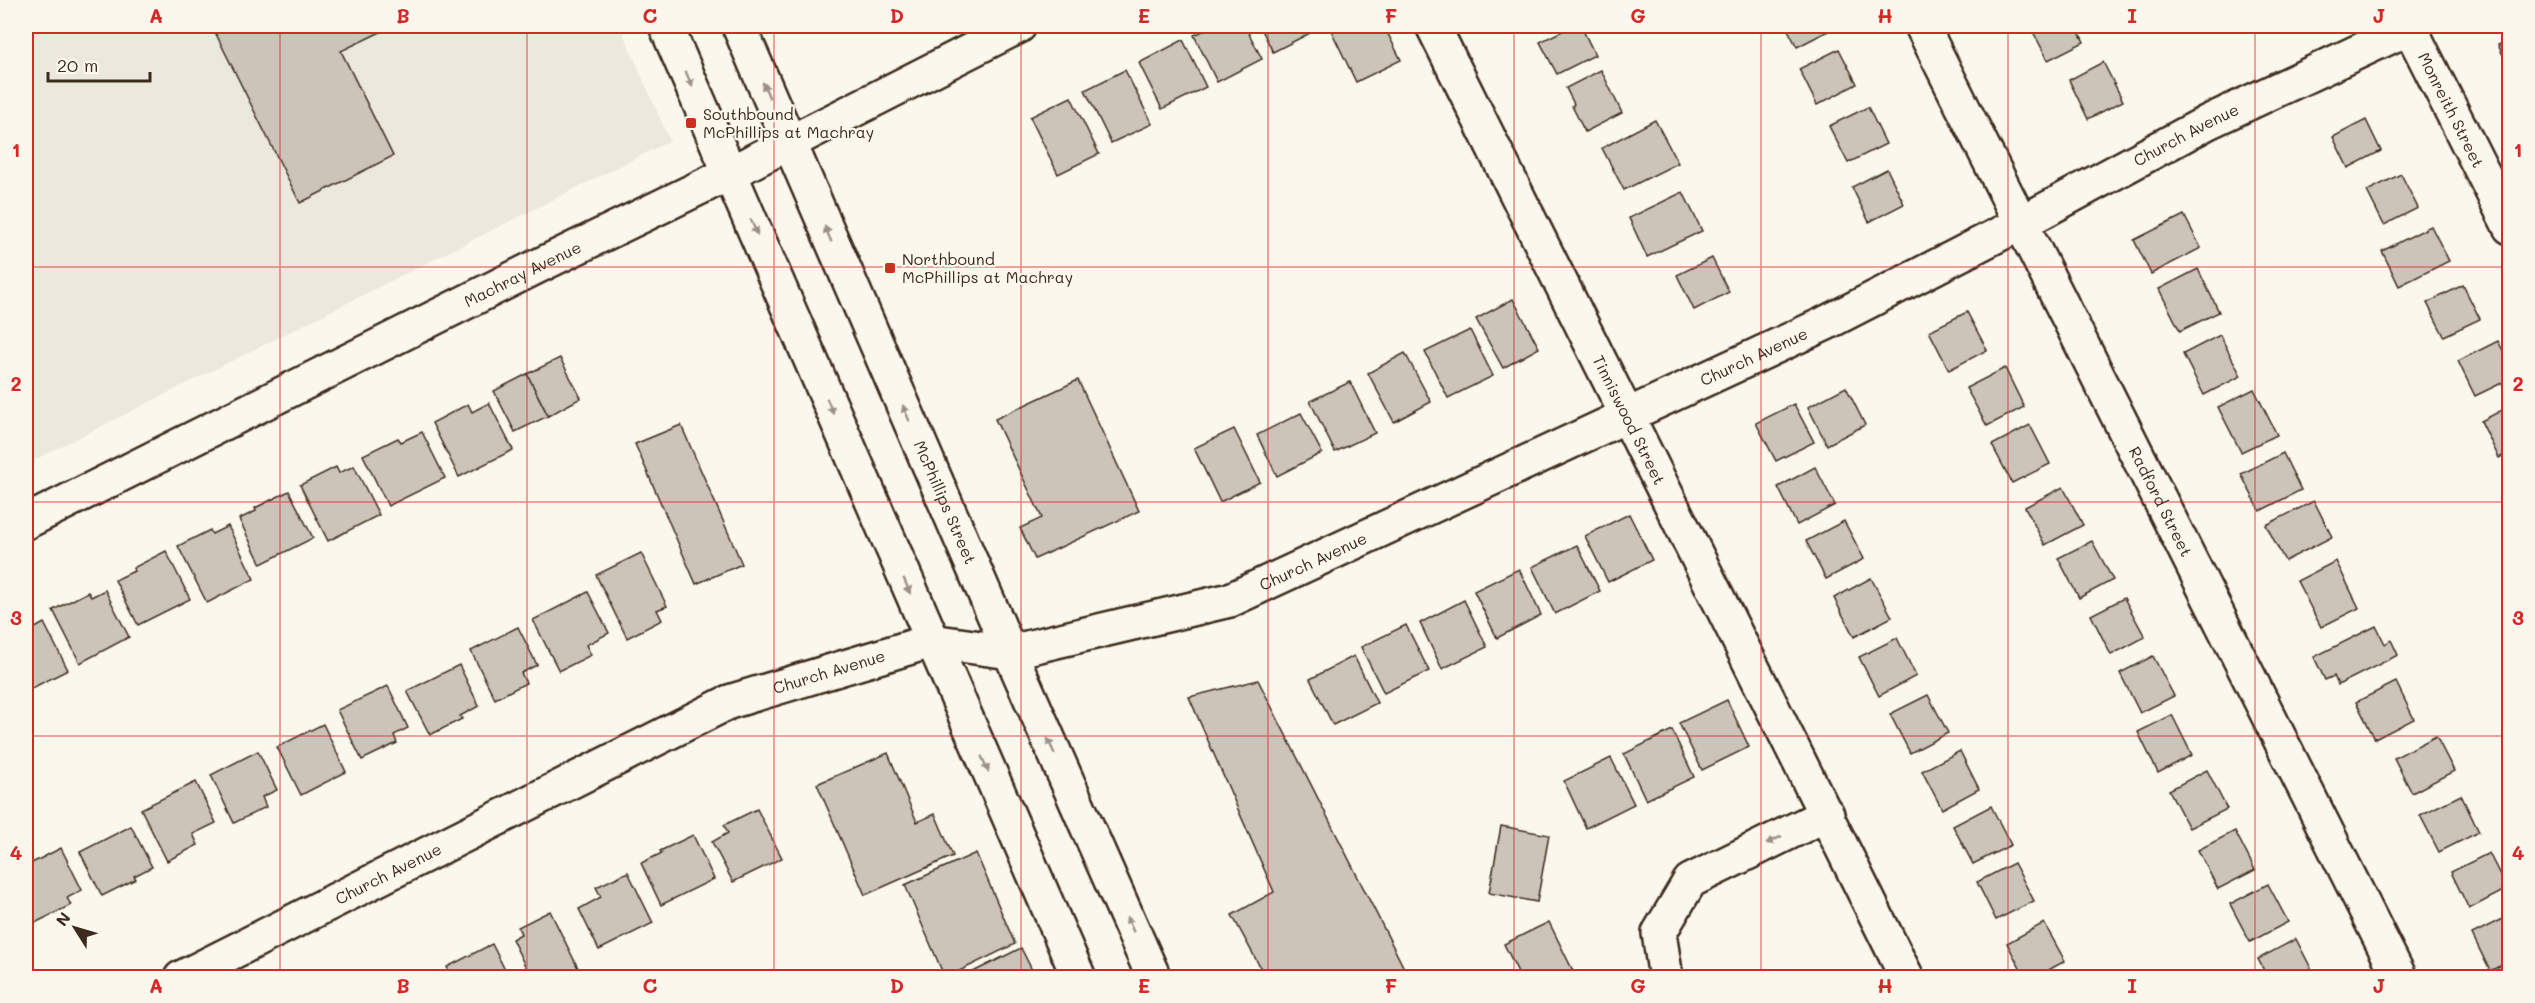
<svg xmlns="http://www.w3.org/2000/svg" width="2535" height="1003" viewBox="0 0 2535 1003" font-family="Mali,sans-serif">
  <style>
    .built { fill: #ede8dd }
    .building { fill: #ccc4b9; stroke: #3b2a1e; stroke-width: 1.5 }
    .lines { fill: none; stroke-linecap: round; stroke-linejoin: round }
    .minor-casing { stroke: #3b2a1e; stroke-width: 38 }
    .primary-casing { stroke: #3b2a1e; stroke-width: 38 }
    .minor { stroke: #fbf7ec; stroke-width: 33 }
    .primary { stroke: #fbf7ec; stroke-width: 33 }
    .oneway { fill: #9b9085 }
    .grid { fill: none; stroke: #d62828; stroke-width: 1.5; stroke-opacity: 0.55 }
    .poi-dot { fill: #c8321e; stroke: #fbf7ec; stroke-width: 2 }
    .labels { text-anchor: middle; stroke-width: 4.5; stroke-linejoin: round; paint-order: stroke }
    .street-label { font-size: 16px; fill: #3b2a1e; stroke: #fbf7ec }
    .poi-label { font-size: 16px; fill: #3b2a1e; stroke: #fbf7ec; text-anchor: start }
    .neatline { fill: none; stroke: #d62828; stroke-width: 2 }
    .grid-label { font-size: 20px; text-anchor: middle; font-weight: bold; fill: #d62828 }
  </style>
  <rect width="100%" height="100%" fill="#fbf7ec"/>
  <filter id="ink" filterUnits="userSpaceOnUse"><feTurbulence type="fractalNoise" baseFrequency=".0167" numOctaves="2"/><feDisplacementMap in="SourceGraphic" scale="12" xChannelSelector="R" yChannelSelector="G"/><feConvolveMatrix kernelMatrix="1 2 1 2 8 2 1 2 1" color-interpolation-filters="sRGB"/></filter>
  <g filter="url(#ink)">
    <!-- built -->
    <polygon class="built" points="26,26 620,26 670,141 26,464"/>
    <!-- building -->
    <g class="building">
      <polygon points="212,26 393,26 341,51 393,156 300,203"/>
      <polygon points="1214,26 1245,26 1262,59 1217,82 1194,35"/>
      <polygon points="1260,26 1316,26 1318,29 1273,52"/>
      <polygon points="1329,26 1384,26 1401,60 1356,82"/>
      <polygon points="1572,26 1581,26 1595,55 1557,74 1540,42"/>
      <polygon points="1786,26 1835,26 1836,27 1797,47"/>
      <polygon points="2030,26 2076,26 2084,42 2048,60"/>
      <polygon points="2510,39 2510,69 2498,45"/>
      <polygon points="1183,40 1206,87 1162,109 1139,63"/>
      <polygon points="1839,49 1857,84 1817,105 1799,69"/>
      <polygon points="2103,62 2123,101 2088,119 2069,80"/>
      <polygon points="1125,70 1152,124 1111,143 1085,90"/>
      <polygon points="1601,70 1622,113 1585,132 1572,106 1574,104 1566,88"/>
      <polygon points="1071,97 1099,154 1058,174 1030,117"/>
      <polygon points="1868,107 1886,144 1848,163 1829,126"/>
      <polygon points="1655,120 1678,163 1624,190 1602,148"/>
      <polygon points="2366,120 2381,151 2348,168 2333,137"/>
      <polygon points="1887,169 1904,204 1869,222 1852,187"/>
      <polygon points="2401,174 2418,208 2384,225 2367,191"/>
      <polygon points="1683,192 1702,231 1647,257 1629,218"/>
      <polygon points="2184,215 2201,248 2151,274 2134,240"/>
      <polygon points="2431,226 2449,261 2399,286 2382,251"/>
      <polygon points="1712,258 1729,292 1694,310 1677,275"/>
      <polygon points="2198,269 2219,312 2180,331 2159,289"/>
      <polygon points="2463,285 2480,319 2444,336 2427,303"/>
      <polygon points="1513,299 1539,348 1503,368 1476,319"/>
      <polygon points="1967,312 1987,350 1949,370 1929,331"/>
      <polygon points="1470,330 1493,376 1448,398 1425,352"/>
      <polygon points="2220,335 2241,376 2204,395 2183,354"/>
      <polygon points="2498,341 2510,364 2510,379 2475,396 2458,361"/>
      <polygon points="1405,353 1431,402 1394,422 1368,373"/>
      <polygon points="560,358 581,398 548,416 527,374"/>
      <polygon points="2005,368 2024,407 1987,426 1966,388"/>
      <polygon points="527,374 548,416 515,432 494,391"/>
      <polygon points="1078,380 1139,511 1035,559 1020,528 1042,518 995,419"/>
      <polygon points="1350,382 1375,433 1335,452 1310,401"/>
      <polygon points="1846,387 1865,425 1827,445 1808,407"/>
      <polygon points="2254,389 2277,435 2241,452 2218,407"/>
      <polygon points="489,403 513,450 459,477 432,423 468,404 472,412"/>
      <polygon points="1794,404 1814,442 1776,461 1756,423"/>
      <polygon points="2510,406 2510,452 2499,458 2481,421"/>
      <polygon points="1301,413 1322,453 1277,476 1257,435"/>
      <polygon points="681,425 742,564 696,584 635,444"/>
      <polygon points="2030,425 2050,464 2012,483 1992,445"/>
      <polygon points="1234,429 1260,482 1220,502 1194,448"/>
      <polygon points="422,432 445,478 388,506 363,455 398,438 401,442"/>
      <polygon points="2283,453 2301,490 2260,511 2241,474"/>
      <polygon points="354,466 379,515 328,541 300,485 336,467 339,473"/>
      <polygon points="1815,467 1835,505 1797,525 1778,487"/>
      <polygon points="2063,487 2083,525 2045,545 2025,507"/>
      <polygon points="289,491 313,538 261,564 239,519 256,511 255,508"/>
      <polygon points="2314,501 2332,537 2285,561 2266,525"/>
      <polygon points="1629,514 1652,560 1608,582 1585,536"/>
      <polygon points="1844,521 1864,559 1826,579 1806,541"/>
      <polygon points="228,526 254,579 207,603 178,546 210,530 212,534"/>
      <polygon points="2092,541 2113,580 2079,598 2058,558"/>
      <polygon points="1577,545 1600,591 1555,614 1532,567"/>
      <polygon points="166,551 190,599 138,625 115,580 134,571 133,568"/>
      <polygon points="641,553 667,606 657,610 662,620 627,638 596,575"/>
      <polygon points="2336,561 2359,608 2321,627 2297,581"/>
      <polygon points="1519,569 1541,615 1497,638 1474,591"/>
      <polygon points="1871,578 1892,617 1854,637 1834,598"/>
      <polygon points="105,590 129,637 80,663 53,610 88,592 91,597"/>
      <polygon points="588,592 609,633 586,645 591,655 559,671 533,620"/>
      <polygon points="2124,598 2145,637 2111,655 2091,615"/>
      <polygon points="1464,600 1487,647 1442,669 1420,623"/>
      <polygon points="44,623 68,670 26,691 26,628 28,632"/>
      <polygon points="1406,625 1429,671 1384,693 1361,647"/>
      <polygon points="2376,626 2385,644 2391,640 2398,655 2338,685 2334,676 2325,680 2314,657"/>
      <polygon points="518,627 537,665 521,673 526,683 495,699 471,651"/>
      <polygon points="1897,638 1916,676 1879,696 1859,657"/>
      <polygon points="1354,656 1377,703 1333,725 1310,679"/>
      <polygon points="2153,656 2174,696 2140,713 2120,673"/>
      <polygon points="459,665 479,706 460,716 462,719 430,735 407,691"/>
      <polygon points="1258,680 1409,978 1266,978 1232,915 1274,892 1189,697"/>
      <polygon points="2396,682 2414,719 2375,739 2356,702"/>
      <polygon points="388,686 408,728 394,735 397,743 362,760 337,710"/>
      <polygon points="1928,695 1948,733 1910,753 1890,714"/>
      <polygon points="1727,700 1749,747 1702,770 1679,723"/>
      <polygon points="2172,715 2192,755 2158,773 2138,732"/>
      <polygon points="323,724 346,772 301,795 277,747"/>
      <polygon points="1672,730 1694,777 1646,800 1624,754"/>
      <polygon points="2436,736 2454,771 2412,793 2394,758"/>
      <polygon points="258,751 277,790 262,797 266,807 234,823 211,775"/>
      <polygon points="1960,751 1979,789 1942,809 1922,771"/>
      <polygon points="888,753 917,822 935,814 953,856 865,895 817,784"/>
      <polygon points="1611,758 1634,804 1586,828 1564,781"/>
      <polygon points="2207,770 2227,809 2189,828 2169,790"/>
      <polygon points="196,782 216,823 193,834 198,845 167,861 141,809"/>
      <polygon points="2461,795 2479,832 2439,852 2420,815"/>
      <polygon points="1991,806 2011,845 1973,864 1953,826"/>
      <polygon points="757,809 782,858 733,882 712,842 728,833 724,825"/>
      <polygon points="131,826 152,867 134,876 136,879 102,896 80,852"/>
      <polygon points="1501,826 1549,835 1537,902 1489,893"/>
      <polygon points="2235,831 2255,870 2218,889 2198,850"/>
      <polygon points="693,835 714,879 661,905 641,863 662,853 660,851"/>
      <polygon points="61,848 82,890 67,898 71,905 35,923 26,904 26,866"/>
      <polygon points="976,853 1015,944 945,978 905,885"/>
      <polygon points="2489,853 2507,889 2469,909 2451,872"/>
      <polygon points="2014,863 2034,901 1996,920 1977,882"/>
      <polygon points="628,872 653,923 599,950 579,909 601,897 596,887"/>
      <polygon points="2268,884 2288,922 2250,942 2230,904"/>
      <polygon points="550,911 579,970 564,978 531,978 512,939 521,934 518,927"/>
      <polygon points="2510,915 2510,961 2490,971 2472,934"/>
      <polygon points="1549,922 1573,971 1560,978 1521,978 1504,944"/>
      <polygon points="2044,923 2065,961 2034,978 2025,978 2007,943"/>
      <polygon points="2296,939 2316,978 2268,978 2258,959"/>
      <polygon points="492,944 509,978 452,978 447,967"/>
      <polygon points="1021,948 1036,978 961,978"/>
    </g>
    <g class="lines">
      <!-- minor casing -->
      <g class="minor-casing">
        <g id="minor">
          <path id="s1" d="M1433,26L1907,978"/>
          <path id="s2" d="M1922,26L2400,978"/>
          <path id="s3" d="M2409,26L2510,227"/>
          <path id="s4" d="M26,522L536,267L730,173L1019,26"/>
          <path id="s5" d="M181,978L729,702L931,641L1010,652L1230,600L1824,324L2021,223L2208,122L2413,26"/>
          <polyline points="1666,978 1659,933 1690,881 1827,814"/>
        </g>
      </g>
      <!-- primary casing -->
      <g class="primary-casing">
        <g id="primary">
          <polyline points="666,26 1079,978"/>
          <path id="s6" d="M739,26L1010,652L1154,978"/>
        </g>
      </g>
      <!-- minor -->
      <use href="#minor" class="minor"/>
      <!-- primary -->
      <use href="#primary" class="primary"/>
    </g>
    <!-- one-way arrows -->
    <defs><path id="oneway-solid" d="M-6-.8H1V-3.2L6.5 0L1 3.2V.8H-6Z" transform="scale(1.5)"/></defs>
    <g class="oneway">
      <use href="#oneway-solid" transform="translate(689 79) rotate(66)"/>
      <use href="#oneway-solid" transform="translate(766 90) rotate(-113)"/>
      <use href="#oneway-solid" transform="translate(754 227) rotate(67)"/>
      <use href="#oneway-solid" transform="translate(828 234) rotate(-113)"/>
      <use href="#oneway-solid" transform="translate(830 406) rotate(67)"/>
      <use href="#oneway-solid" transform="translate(906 413) rotate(-113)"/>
      <use href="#oneway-solid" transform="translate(907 586) rotate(67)"/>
      <use href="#oneway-solid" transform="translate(1051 746) rotate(-114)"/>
      <use href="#oneway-solid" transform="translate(985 764) rotate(66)"/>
      <use href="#oneway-solid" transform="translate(1774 840) rotate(154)"/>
      <use href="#oneway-solid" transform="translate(1130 924) rotate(-114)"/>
    </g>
  </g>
  <!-- grid -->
  <path class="grid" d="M280,26V978M527,26V978M774,26V978M1021,26V978M1268,26V978M1514,26V978M1761,26V978M2008,26V978M2255,26V978M26,267H2510M26,502H2510M26,736H2510"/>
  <!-- markers -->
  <g class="poi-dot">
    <rect x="685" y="117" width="12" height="12" rx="3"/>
    <rect x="884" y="262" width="12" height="12" rx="3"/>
  </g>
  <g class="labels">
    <!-- street labels -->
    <g class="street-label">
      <text dy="6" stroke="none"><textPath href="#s3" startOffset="94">Monreith Street</textPath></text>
      <text dy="6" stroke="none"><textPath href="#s5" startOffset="2194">Church Avenue</textPath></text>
      <text dy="6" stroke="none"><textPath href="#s4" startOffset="555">Machray Avenue</textPath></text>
      <text dy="6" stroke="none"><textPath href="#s5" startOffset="1708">Church Avenue</textPath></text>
      <text dy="6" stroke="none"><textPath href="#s1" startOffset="440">Tinniswood Street</textPath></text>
      <text dy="6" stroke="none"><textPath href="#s2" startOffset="532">Radford Street</textPath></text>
      <text dy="6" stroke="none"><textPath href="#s6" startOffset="519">McPhillips Street</textPath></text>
      <text dy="6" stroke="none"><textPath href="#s5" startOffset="1222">Church Avenue</textPath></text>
      <text dy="6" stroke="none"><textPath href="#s5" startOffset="718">Church Avenue</textPath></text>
      <text dy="6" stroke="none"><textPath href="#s5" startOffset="232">Church Avenue</textPath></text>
    </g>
    <!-- poi labels -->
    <g class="poi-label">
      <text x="703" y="120">Southbound<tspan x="703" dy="18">McPhillips at Machray</tspan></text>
      <text x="902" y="265">Northbound<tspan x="902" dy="18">McPhillips at Machray</tspan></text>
    </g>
  </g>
  <!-- margin -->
  <rect width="2535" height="1003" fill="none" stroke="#fbf7ec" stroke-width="66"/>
  <!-- north arrow -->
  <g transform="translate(75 928) rotate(307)" stroke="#fbf7ec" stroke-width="4.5" paint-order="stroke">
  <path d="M0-4.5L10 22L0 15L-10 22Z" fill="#3b2a1e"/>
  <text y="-9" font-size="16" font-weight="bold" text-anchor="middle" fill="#3b2a1e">N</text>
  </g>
  <!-- scale -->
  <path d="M48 72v9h102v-9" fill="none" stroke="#3b2a1e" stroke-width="3"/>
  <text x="57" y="72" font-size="18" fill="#3b2a1e" stroke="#fbf7ec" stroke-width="4.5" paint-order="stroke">20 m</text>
  <rect x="33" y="33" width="2469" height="937" class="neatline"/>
  <g class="grid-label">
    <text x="156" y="23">A</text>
    <text x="403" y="23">B</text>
    <text x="650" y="23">C</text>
    <text x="897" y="23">D</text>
    <text x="1144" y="23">E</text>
    <text x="1391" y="23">F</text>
    <text x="1638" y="23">G</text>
    <text x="1885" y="23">H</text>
    <text x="2132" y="23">I</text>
    <text x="2379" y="23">J</text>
    <text x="16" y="157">1</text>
    <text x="2518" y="157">1</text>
    <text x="16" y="391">2</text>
    <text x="2518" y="391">2</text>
    <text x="16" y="625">3</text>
    <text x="2518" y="625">3</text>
    <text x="16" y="860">4</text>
    <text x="2518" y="860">4</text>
    <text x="156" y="993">A</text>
    <text x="403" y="993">B</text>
    <text x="650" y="993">C</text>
    <text x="897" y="993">D</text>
    <text x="1144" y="993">E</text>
    <text x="1391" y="993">F</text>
    <text x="1638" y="993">G</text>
    <text x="1885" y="993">H</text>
    <text x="2132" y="993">I</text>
    <text x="2379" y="993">J</text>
  </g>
</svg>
